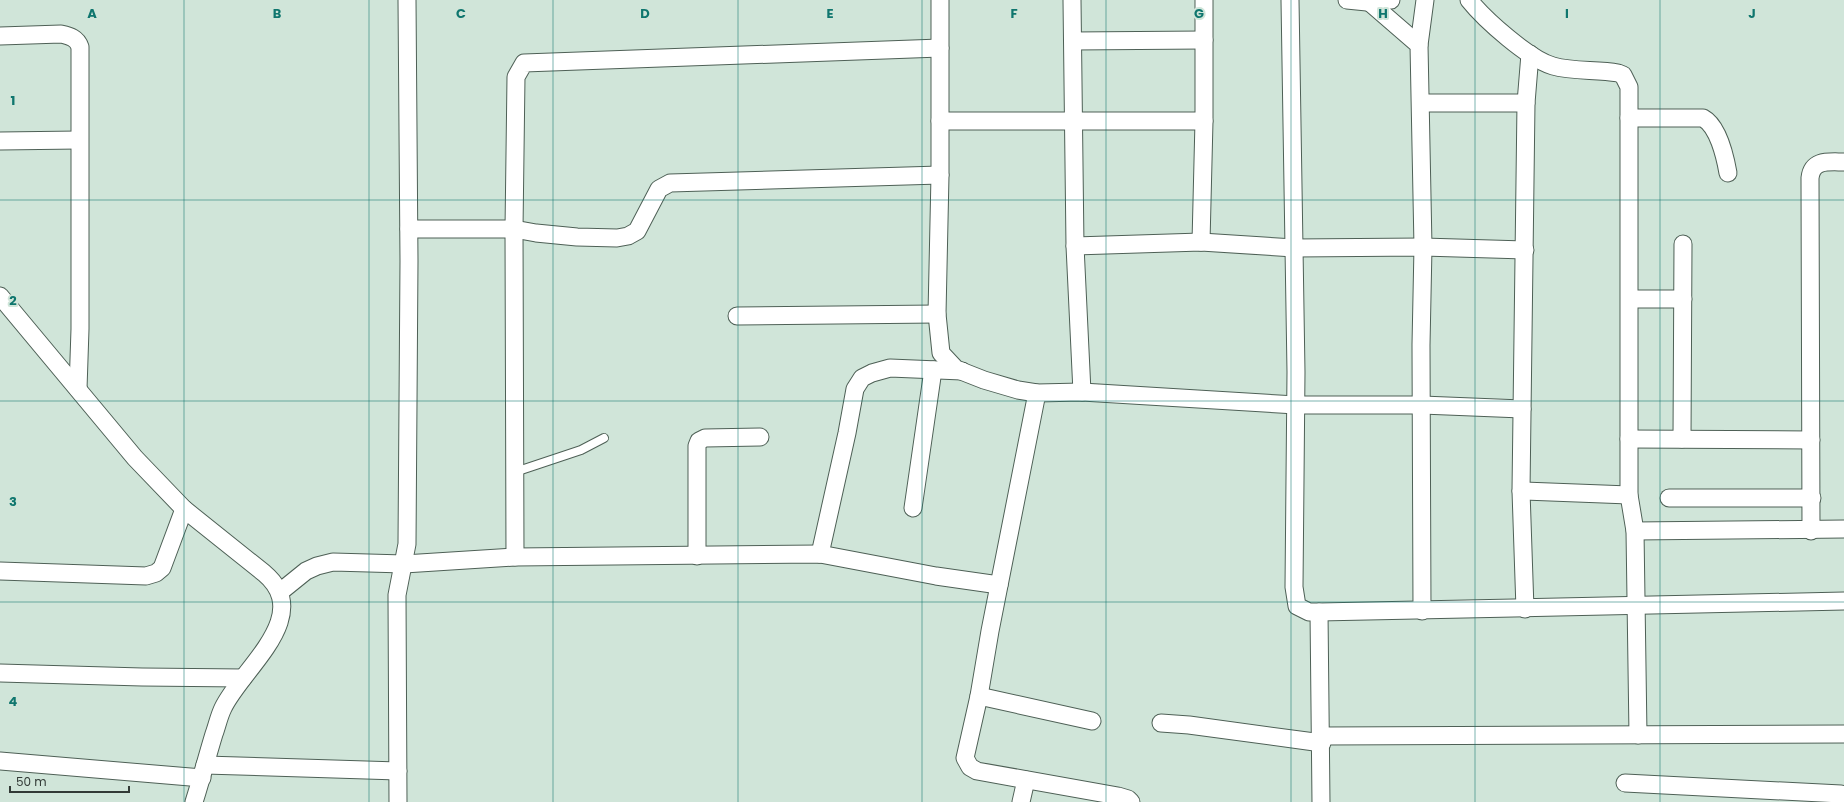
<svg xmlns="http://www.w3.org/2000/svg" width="1844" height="802" viewBox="0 0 1844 802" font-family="Poppins,sans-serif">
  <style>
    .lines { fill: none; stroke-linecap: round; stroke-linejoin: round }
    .lane-casing { stroke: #4e6056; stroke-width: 10 }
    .street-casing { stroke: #4e6056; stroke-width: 19 }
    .lane { stroke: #fff; stroke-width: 8 }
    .street { stroke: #fff; stroke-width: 17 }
    .grid { fill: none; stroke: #0f766e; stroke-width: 1; stroke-opacity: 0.55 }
    .grid-label { font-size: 13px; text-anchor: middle; font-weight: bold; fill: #0f766e; stroke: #d0e5d9; stroke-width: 4; stroke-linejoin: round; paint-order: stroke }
  </style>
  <rect width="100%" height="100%" fill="#d0e5d9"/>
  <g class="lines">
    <!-- lane casing -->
    <g class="lane-casing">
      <polyline id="lane" points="515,472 581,450 604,438"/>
    </g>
    <!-- street casing -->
    <g class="street-casing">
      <g id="street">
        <polyline points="940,0 940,175 937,314 941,353 956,369 984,380 1018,390 1037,393 1082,392 1296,405 1422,405 1522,409"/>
        <polyline points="1072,0 1075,246 1082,392"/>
        <polyline points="1290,0 1296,372 1294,587 1297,606 1309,612 1319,612 1844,601"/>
        <polyline points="1347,0 1367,2 1391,0"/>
        <polyline points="1367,0 1419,45 1423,247 1421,345 1422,611"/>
        <path d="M1469,0C1485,20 1529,59 1553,66C1574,72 1597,69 1618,73L1623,75L1629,87V495L1635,531L1638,735"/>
        <path d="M0,36L61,34C70,36 77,38 80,47V329L78,389"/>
        <polyline points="1073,41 1204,40"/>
        <polyline points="1419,45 1425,0"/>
        <polyline points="1421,103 1526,103 1521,491 1525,609"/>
        <polyline points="1526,103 1530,54"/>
        <path d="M1629,118H1703C1718,126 1725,156 1728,173"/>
        <polyline points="940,121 1204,121"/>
        <polyline points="0,141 79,140"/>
        <polyline points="409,229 514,229 536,233 577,237 617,238 628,236 637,231 659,189 670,183 940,175"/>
        <polyline points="1201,242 1204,121 1204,0"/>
        <polyline points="1075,246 1201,242 1294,248 1423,247 1525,250"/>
        <path d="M0,296L135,458L184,509L264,573C315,616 242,668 223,708C219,716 217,726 214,734C207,757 201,780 194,802"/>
        <polyline points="1630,299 1683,299"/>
        <polyline points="737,316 937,314"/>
        <polyline points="1037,393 990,631 979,696 965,758 970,767 977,771 1118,796 1128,799 1131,802"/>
        <polyline points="1629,439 1811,440"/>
        <polyline points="1682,439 1683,244"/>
        <polyline points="1521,491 1629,495"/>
        <polyline points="1669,498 1812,498"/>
        <polyline points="913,508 933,370"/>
        <polyline points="1635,531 1844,529"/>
        <path d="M1811,531L1810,178C1812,159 1829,162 1844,162"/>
        <polyline points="820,554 847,433 855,389 862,378 872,373 890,368 962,371"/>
        <polyline points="697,556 697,446 699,441 705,438 760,437"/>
        <polyline points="515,557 514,229 516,77 524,63 940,48"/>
        <polyline points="0,571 146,576 156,573 162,568 184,509"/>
        <polyline points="280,592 306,571 317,566 333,562 404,564 515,557 820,554 936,576 999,585"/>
        <polyline points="1319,612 1321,802"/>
        <polyline points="0,673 142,677 243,678"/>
        <polyline points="979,696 1092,721"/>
        <polyline points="1161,723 1189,725 1322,743"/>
        <polyline points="1322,736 1844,734"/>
        <polyline points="0,761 202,778"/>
        <polyline points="205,765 398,771"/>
        <polyline points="1625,783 1841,794"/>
        <polyline points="398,802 397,595 407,544 409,261 407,0"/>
        <polyline points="1021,802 1026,780"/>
      </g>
    </g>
    <!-- lane -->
    <use href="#lane" class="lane"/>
    <!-- street -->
    <use href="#street" class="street"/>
  </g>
  <!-- grid -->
  <path class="grid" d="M184,0V802M369,0V802M553,0V802M738,0V802M922,0V802M1106,0V802M1291,0V802M1475,0V802M1660,0V802M0,200H1844M0,401H1844M0,602H1844"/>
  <g class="grid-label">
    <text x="92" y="18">A</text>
    <text x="277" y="18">B</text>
    <text x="461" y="18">C</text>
    <text x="645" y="18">D</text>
    <text x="830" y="18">E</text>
    <text x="1014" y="18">F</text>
    <text x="1199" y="18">G</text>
    <text x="1383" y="18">H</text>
    <text x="1567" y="18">I</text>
    <text x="1752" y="18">J</text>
    <text x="13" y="105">1</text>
    <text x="13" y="305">2</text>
    <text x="13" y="506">3</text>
    <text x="13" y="706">4</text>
  </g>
  <!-- scale -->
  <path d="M10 786v6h119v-6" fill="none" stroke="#323a36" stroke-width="2"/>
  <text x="16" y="786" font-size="12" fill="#323a36" stroke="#d0e5d9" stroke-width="3" paint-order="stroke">50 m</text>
</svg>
